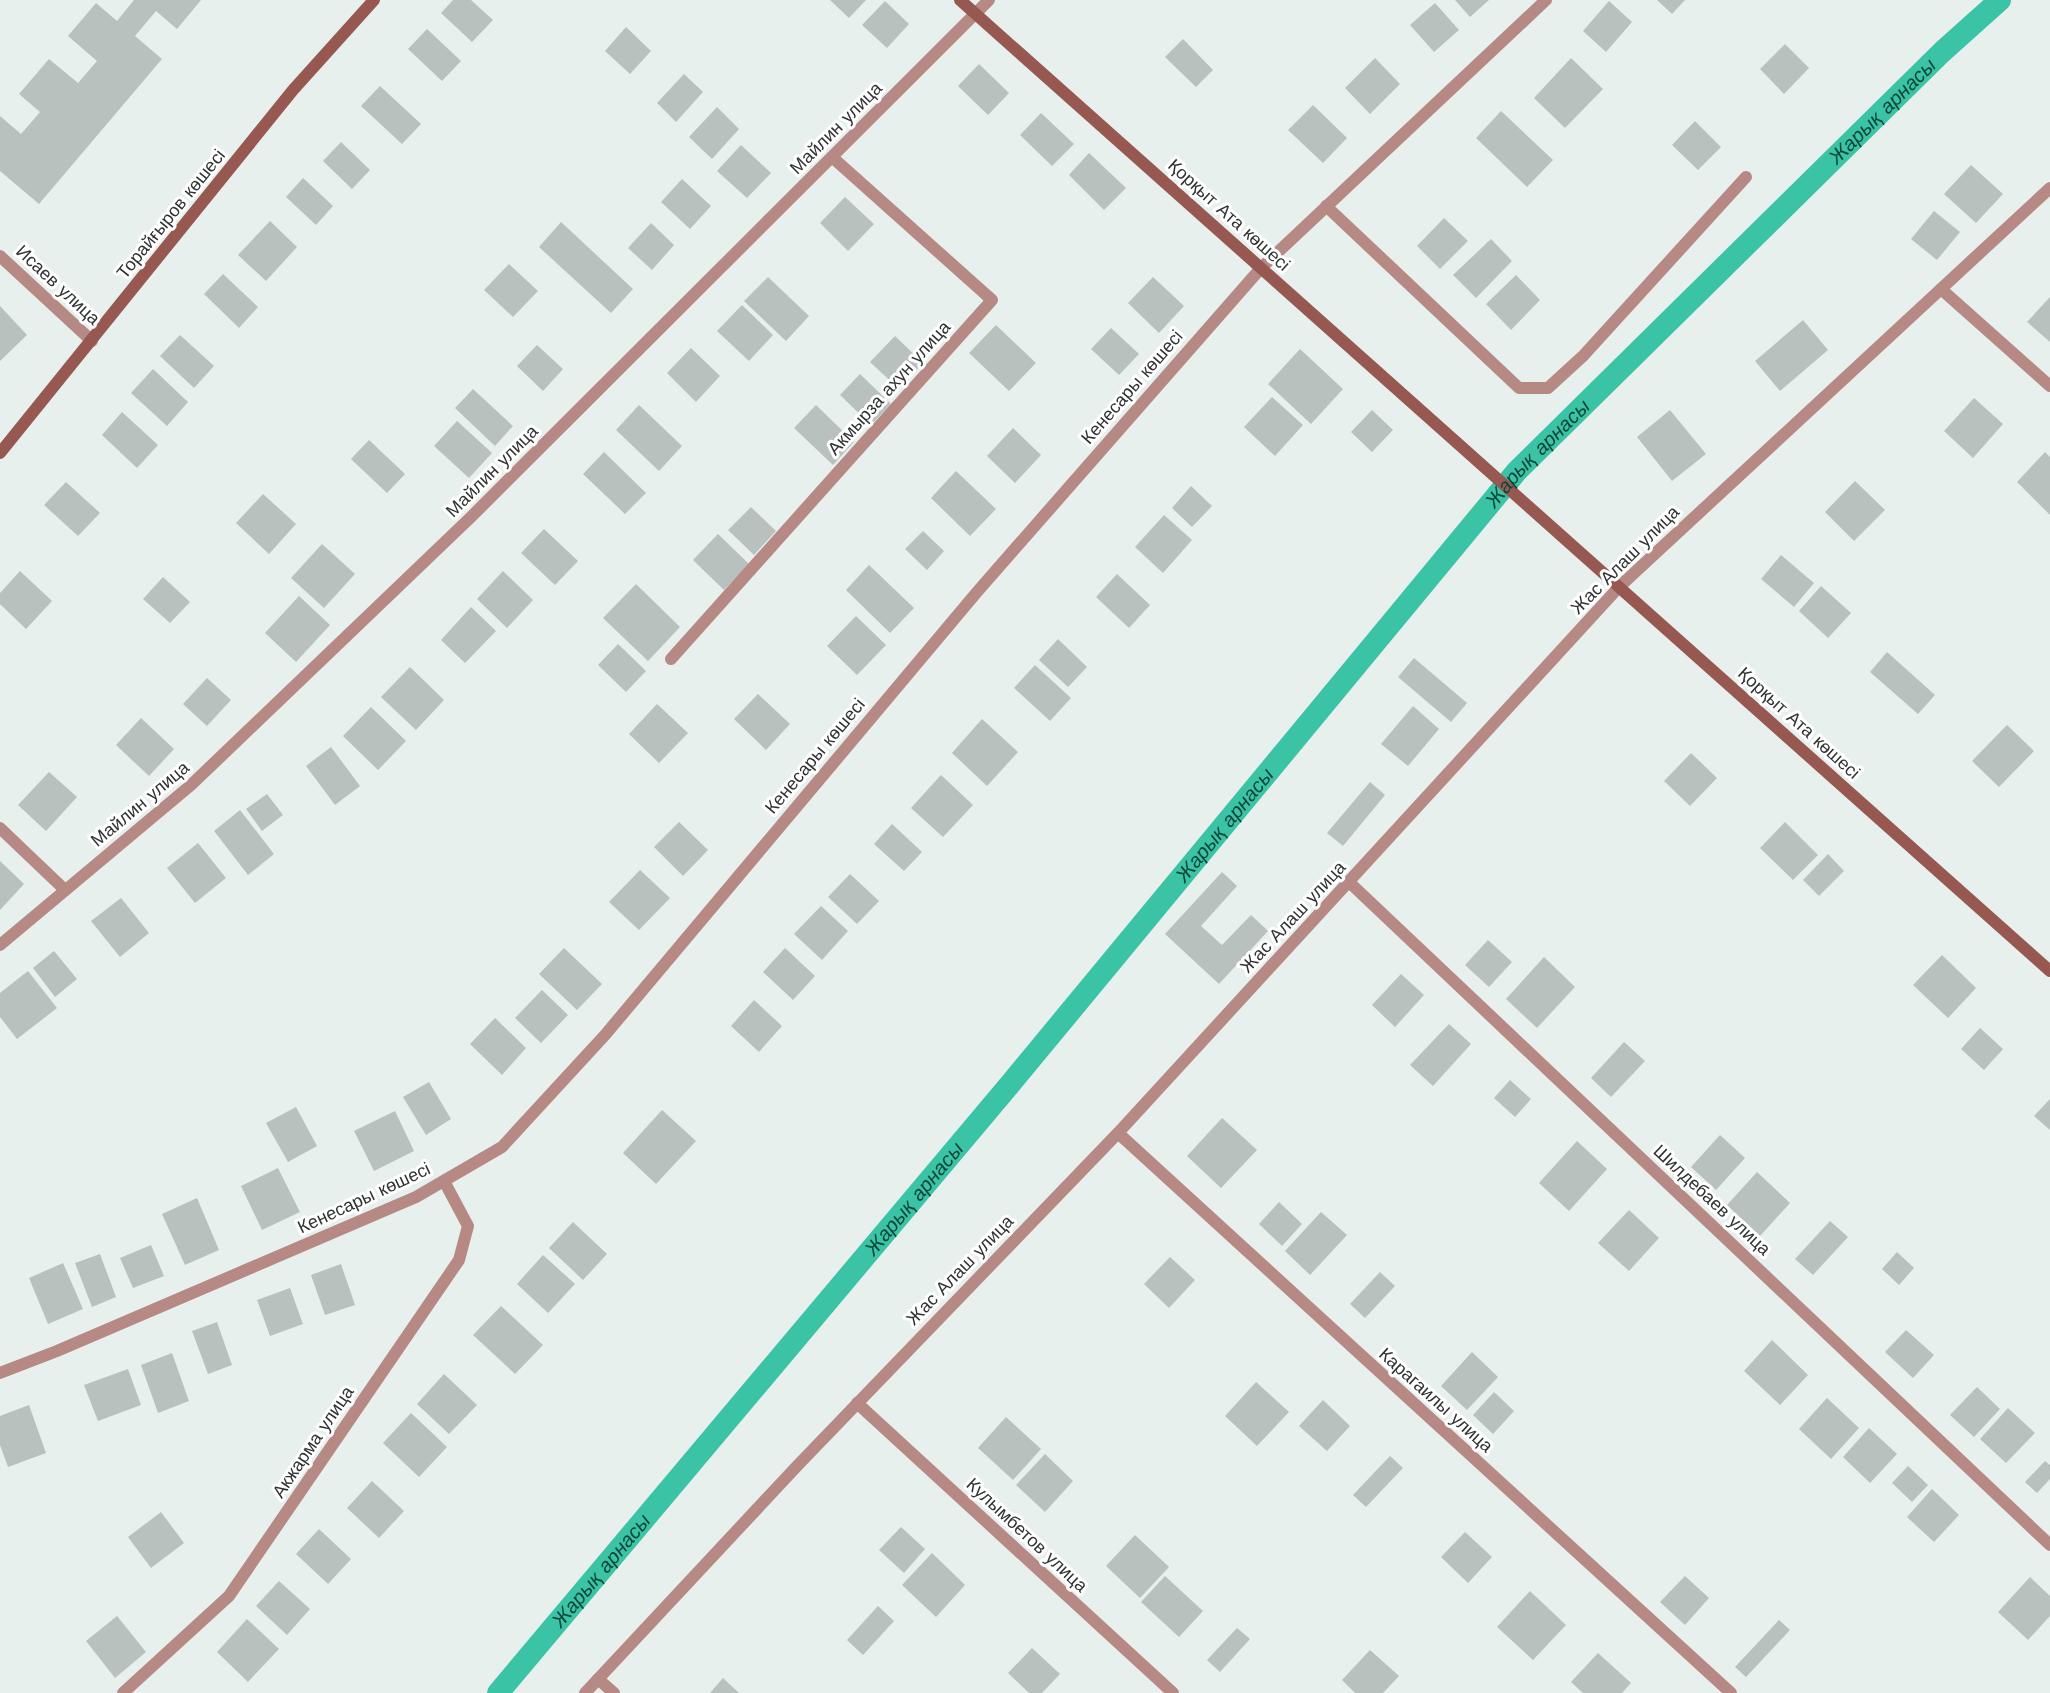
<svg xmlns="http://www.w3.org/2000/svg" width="2050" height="1693" viewBox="0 0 2050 1693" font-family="'Work Sans',sans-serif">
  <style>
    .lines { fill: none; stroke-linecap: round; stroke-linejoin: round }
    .canal { stroke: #3ac3a5; stroke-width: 22 }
    .building { fill: #b9c1bf }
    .lane { stroke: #b68984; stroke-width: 12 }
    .street { stroke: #b68984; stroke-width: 12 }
    .secondary { stroke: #975852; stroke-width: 12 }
    .labels { text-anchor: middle; stroke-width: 6; stroke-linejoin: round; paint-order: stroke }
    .street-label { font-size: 18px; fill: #2f3231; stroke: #fff }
    .water-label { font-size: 20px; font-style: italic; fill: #0c463a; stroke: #fff }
  </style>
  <rect width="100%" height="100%" fill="#e8f0ee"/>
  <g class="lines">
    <!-- canal -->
    <path class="canal" id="s1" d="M498,1693L1011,1083L1517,471L1942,52L2000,0"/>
  </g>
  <!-- building -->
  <g class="building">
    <polygon points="134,0 201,0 177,29 156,11 135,36 162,59 39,204 0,171 0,116 21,134 40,112 19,94 49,59 78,83 97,61 68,36 96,3 117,21"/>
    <polygon points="453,0 471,0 493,20 472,42 441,13"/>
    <polygon points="830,0 866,0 849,18"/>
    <polygon points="1455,0 1489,0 1470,17"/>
    <polygon points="1657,0 1685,0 1672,14"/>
    <polygon points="885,1 909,24 887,48 862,25"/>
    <polygon points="1609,1 1632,22 1606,52 1583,31"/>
    <polygon points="1435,3 1459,30 1434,52 1410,25"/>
    <polygon points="626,27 651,51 630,74 605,51"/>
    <polygon points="427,29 461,61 442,81 408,49"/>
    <polygon points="1183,39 1213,70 1196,87 1165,57"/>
    <polygon points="1785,44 1809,68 1784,94 1760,69"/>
    <polygon points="1375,58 1400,84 1370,114 1345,88"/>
    <polygon points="1571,58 1603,89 1565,128 1534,98"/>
    <polygon points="979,64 1009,93 988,115 958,86"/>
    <polygon points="684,74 703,92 676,122 657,103"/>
    <polygon points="380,86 421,124 402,144 361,106"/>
    <polygon points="1313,105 1347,138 1323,163 1288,130"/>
    <polygon points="717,107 739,129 712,159 689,137"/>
    <polygon points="1501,111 1553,160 1527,187 1476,138"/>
    <polygon points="1041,113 1074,144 1052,166 1020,135"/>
    <polygon points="1695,121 1721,147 1698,170 1672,145"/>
    <polygon points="341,142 370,170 352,189 323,161"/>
    <polygon points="741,145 771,173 747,198 717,171"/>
    <polygon points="1089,153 1126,188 1104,210 1069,175"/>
    <polygon points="1971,165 2003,194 1976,223 1944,194"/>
    <polygon points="303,178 333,206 316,225 286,197"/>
    <polygon points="682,179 711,206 690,229 661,202"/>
    <polygon points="845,197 874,224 848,251 820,223"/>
    <polygon points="1934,211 1960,232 1937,260 1911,239"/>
    <polygon points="1444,218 1468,241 1440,269 1417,246"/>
    <polygon points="270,221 297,247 266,281 238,255"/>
    <polygon points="561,222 633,289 611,313 539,247"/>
    <polygon points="651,223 674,245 652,270 628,248"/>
    <polygon points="1491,239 1512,261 1476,298 1453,275"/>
    <polygon points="509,264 538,291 513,317 484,290"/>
    <polygon points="223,274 258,307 239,328 204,294"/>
    <polygon points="1516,275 1540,300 1511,330 1486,304"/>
    <polygon points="768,277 809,316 786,341 744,301"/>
    <polygon points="1153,277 1184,306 1159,333 1128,303"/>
    <polygon points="2050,297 2050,342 2027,322"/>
    <polygon points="742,305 773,335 749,361 717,331"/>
    <polygon points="0,306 27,335 0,361"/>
    <polygon points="1803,320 1828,350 1780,391 1755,361"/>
    <polygon points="996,325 1036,363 1009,391 969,353"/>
    <polygon points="1111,328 1139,354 1119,375 1091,349"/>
    <polygon points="180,335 214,366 194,388 160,356"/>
    <polygon points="895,336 923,363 899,389 870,362"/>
    <polygon points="537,345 563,369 543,391 517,366"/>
    <polygon points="691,348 720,376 696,402 667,373"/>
    <polygon points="1300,349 1343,389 1311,424 1268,384"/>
    <polygon points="153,369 188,402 167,426 131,393"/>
    <polygon points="860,374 891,404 871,425 840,395"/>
    <polygon points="473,389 513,426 495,446 455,408"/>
    <polygon points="1272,397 1303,425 1275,456 1244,427"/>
    <polygon points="1974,398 2003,424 1973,458 1944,431"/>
    <polygon points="639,405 682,446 659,471 616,430"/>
    <polygon points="816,405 854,442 833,465 794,428"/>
    <polygon points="1372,410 1393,430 1372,452 1351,432"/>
    <polygon points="1670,410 1706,454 1672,481 1637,437"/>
    <polygon points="122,412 158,445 137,468 102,435"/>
    <polygon points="457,421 492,453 469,478 434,446"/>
    <polygon points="1013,428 1041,455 1015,483 987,456"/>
    <polygon points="369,440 405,474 387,493 351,459"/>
    <polygon points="604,452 646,493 625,514 583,474"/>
    <polygon points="2045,452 2050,457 2050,515 2017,482"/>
    <polygon points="956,471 996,509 970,536 931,498"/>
    <polygon points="1855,481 1885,510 1854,541 1825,512"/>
    <polygon points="66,482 100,513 78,536 44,505"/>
    <polygon points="1191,486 1212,506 1192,527 1172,508"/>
    <polygon points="263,494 296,524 269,554 236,523"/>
    <polygon points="751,507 776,531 754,555 728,530"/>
    <polygon points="1164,515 1192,540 1163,573 1135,547"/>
    <polygon points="544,529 578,561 555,585 521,553"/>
    <polygon points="923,531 944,551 927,570 905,549"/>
    <polygon points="718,534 749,564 724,590 693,560"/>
    <polygon points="322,544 355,574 324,608 291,578"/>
    <polygon points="1781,555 1814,583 1794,607 1761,579"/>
    <polygon points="869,565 914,608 890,633 846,590"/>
    <polygon points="20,571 52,601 26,629 0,604 0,593"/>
    <polygon points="503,571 533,600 507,628 477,599"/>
    <polygon points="1117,574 1150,605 1129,628 1096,597"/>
    <polygon points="163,577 190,602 170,623 143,599"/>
    <polygon points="636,584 680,627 648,661 603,618"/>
    <polygon points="1821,586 1851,613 1828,638 1799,611"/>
    <polygon points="299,596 330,625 296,662 265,633"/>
    <polygon points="471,607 496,631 465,663 441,640"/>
    <polygon points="856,616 886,645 857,675 827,646"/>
    <polygon points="1058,639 1087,667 1068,687 1039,660"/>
    <polygon points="618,644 646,671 626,692 598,665"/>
    <polygon points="1887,652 1935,695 1918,714 1870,672"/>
    <polygon points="1414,658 1467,703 1451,722 1398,677"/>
    <polygon points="1035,665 1071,698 1050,721 1014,688"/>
    <polygon points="410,667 444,700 416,730 381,697"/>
    <polygon points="207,678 231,700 207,726 183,704"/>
    <polygon points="758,694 790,724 766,750 734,719"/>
    <polygon points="657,704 688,733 659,763 629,734"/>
    <polygon points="1413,706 1439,729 1408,766 1381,744"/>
    <polygon points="371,707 406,741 378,770 343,736"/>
    <polygon points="141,718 174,749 149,776 116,745"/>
    <polygon points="982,719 1018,752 987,786 952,753"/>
    <polygon points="2007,725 2034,751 1999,787 1972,761"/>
    <polygon points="331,747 360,786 335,805 306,766"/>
    <polygon points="1691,753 1717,778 1690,806 1664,781"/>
    <polygon points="49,772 77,797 46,831 18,805"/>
    <polygon points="941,775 973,805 943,837 911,808"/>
    <polygon points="1370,782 1385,795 1343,846 1327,833"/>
    <polygon points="267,794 283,815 262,831 246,809"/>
    <polygon points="240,810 274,854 248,875 214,831"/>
    <polygon points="679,822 708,850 683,876 654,847"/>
    <polygon points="1785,822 1818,855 1793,880 1760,848"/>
    <polygon points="892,824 922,852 904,871 874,844"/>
    <polygon points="198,843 226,878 195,903 167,868"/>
    <polygon points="1828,854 1844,871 1819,896 1803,880"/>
    <polygon points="0,861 24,884 0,910"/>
    <polygon points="640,870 670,898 639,930 609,902"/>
    <polygon points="1222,872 1237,886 1201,926 1222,945 1251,915 1268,931 1219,984 1165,934"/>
    <polygon points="850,874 879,901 857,924 828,897"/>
    <polygon points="121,898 149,933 120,957 91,921"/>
    <polygon points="821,906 848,931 822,960 794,934"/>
    <polygon points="1488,940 1512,962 1489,987 1465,965"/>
    <polygon points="564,948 602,984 577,1010 539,974"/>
    <polygon points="785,948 815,976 793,1000 763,972"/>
    <polygon points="54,951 77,979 55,997 33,968"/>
    <polygon points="1942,955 1976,988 1948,1018 1913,985"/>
    <polygon points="1544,957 1575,987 1537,1028 1506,999"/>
    <polygon points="28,971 57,1008 17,1039 0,1017 0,993"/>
    <polygon points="1401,974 1424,995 1395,1027 1372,1005"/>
    <polygon points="542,990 568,1015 541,1043 515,1018"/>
    <polygon points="754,1000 782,1026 759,1052 731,1026"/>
    <polygon points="495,1018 526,1048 502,1075 470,1044"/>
    <polygon points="1449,1024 1471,1044 1433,1086 1410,1065"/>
    <polygon points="1980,1028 2003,1049 1984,1070 1961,1049"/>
    <polygon points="1624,1042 1645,1061 1611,1097 1591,1078"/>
    <polygon points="1510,1080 1531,1099 1515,1117 1494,1098"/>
    <polygon points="429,1082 451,1119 426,1135 403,1097"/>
    <polygon points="2050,1099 2050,1130 2034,1116"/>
    <polygon points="296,1107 317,1146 288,1162 266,1123"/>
    <polygon points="662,1110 696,1141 656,1184 623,1153"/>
    <polygon points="395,1111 414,1151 374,1171 354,1131"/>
    <polygon points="1222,1118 1257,1150 1221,1188 1187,1156"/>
    <polygon points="1720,1135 1745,1158 1716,1190 1691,1167"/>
    <polygon points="1577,1141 1607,1169 1569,1211 1539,1183"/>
    <polygon points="278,1168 300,1212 262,1230 241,1186"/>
    <polygon points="1757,1172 1790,1203 1760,1236 1727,1205"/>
    <polygon points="197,1198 219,1250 185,1265 162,1214"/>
    <polygon points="1279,1202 1302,1224 1282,1246 1259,1224"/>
    <polygon points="1629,1210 1659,1238 1629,1271 1598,1243"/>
    <polygon points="1321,1212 1347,1235 1310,1275 1285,1251"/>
    <polygon points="1830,1221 1848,1237 1813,1275 1795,1259"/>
    <polygon points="573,1222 607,1254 583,1280 549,1248"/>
    <polygon points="151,1245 164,1276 133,1288 120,1258"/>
    <polygon points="1897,1252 1914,1268 1899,1285 1882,1269"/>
    <polygon points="100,1254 116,1297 92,1307 75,1263"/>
    <polygon points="543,1255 575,1284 548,1313 517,1284"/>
    <polygon points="1170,1257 1195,1280 1169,1308 1144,1284"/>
    <polygon points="63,1263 83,1309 48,1324 29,1278"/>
    <polygon points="341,1264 355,1305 325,1315 311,1275"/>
    <polygon points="1380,1272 1395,1286 1365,1318 1350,1304"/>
    <polygon points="290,1288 303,1324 270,1336 257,1300"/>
    <polygon points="501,1306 543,1345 515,1374 473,1335"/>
    <polygon points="217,1322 232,1365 208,1374 192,1331"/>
    <polygon points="1906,1330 1934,1355 1913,1378 1885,1352"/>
    <polygon points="1772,1340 1808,1375 1780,1405 1744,1371"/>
    <polygon points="1472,1352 1498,1377 1467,1410 1441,1386"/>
    <polygon points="172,1353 189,1401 158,1413 141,1365"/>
    <polygon points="128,1369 141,1405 98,1421 84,1385"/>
    <polygon points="444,1374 477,1405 449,1434 417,1404"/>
    <polygon points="1256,1382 1289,1412 1257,1446 1225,1416"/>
    <polygon points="1977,1387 2000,1409 1974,1437 1950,1415"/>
    <polygon points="1494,1392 1514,1411 1493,1434 1473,1415"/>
    <polygon points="1827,1398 1859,1428 1831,1459 1799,1429"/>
    <polygon points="1323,1400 1350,1426 1327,1451 1299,1426"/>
    <polygon points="29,1405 46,1453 8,1467 0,1445 0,1416"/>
    <polygon points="2008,1408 2035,1433 2006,1463 1980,1439"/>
    <polygon points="411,1413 447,1447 419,1477 383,1443"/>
    <polygon points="1006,1417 1041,1449 1013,1480 978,1448"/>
    <polygon points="1869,1428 1897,1454 1870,1483 1843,1457"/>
    <polygon points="1045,1454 1073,1481 1045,1512 1016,1485"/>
    <polygon points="1390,1456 1403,1468 1366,1507 1353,1495"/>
    <polygon points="2045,1461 2050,1465 2050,1479 2037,1493 2025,1482"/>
    <polygon points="1908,1466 1928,1485 1912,1502 1892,1483"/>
    <polygon points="372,1481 404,1511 379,1538 347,1508"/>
    <polygon points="1932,1489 1959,1515 1934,1542 1907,1517"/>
    <polygon points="161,1512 184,1543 151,1568 128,1537"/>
    <polygon points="901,1527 925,1549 904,1573 879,1550"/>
    <polygon points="319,1529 351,1559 328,1584 296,1554"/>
    <polygon points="1465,1532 1492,1557 1468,1583 1441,1557"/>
    <polygon points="1135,1535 1169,1567 1140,1598 1106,1566"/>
    <polygon points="932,1553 965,1585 936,1617 902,1585"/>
    <polygon points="1165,1576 1203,1611 1179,1637 1141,1602"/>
    <polygon points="1685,1576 1709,1598 1685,1625 1660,1602"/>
    <polygon points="2030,1577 2050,1596 2050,1616 2028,1640 1998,1612"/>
    <polygon points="279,1581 310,1609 287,1635 256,1606"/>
    <polygon points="1530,1591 1566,1625 1533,1660 1497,1627"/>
    <polygon points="878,1606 894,1621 863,1655 847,1640"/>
    <polygon points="117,1616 146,1652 115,1678 86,1641"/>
    <polygon points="247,1619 279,1649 248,1682 217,1652"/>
    <polygon points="1779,1620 1790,1630 1746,1677 1735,1667"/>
    <polygon points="1237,1628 1250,1639 1220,1672 1207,1660"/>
    <polygon points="1032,1648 1060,1674 1042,1693 1029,1693 1008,1673"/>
    <polygon points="1370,1650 1399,1676 1383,1693 1355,1693 1342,1680"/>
    <polygon points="1598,1653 1631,1683 1622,1693 1583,1693 1571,1682"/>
    <polygon points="723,1678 739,1693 710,1693"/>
  </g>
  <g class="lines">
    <!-- lane -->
    <polyline class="lane" points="1326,206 1519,388 1548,388 1583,356 1746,177"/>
    <!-- street -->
    <g class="street">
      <polyline points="0,256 92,341"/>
      <polyline points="1941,289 2050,386"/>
      <polyline points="671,659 992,300 832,157"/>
      <polyline points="0,828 65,890"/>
      <polyline points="1349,882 2050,1545"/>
      <polyline points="0,945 191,785 471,517 989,0"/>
      <polyline points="1118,1133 1731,1693"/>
      <polyline points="0,1373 57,1351 416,1197 502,1147 605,1035 977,592 1261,268 1546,0"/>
      <polyline points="857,1403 1173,1693"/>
      <polyline points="598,1679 614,1693"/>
      <polyline points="123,1693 229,1596 459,1260 468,1226 444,1181"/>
      <polyline points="585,1693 798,1465 1118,1133 1619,587 2050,188"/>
    </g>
    <!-- secondary -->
    <g class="secondary">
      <polyline points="960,0 2050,971"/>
      <polyline points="0,453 293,90 374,0"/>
    </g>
  </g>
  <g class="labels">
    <!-- street labels -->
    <g class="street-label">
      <text transform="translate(836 128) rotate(-45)" y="6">Майлин улица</text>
      <text transform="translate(171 214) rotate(-51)" y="6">Торайғыров көшесі</text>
      <text transform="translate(1229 215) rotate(42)" y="6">Қорқыт Ата көшесі</text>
      <text transform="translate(58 285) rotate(43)" y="6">Исаев улица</text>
      <text transform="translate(1132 387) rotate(-49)" y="6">Кенесары көшесі</text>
      <text transform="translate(889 388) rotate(-48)" y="6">Акмырза ахун улица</text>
      <text transform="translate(492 471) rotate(-45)" y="6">Майлин улица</text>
      <text transform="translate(1625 560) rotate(-45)" y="6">Жас Алаш улица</text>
      <text transform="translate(1799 723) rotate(42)" y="6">Қорқыт Ата көшесі</text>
      <text transform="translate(815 756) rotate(-50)" y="6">Кенесары көшесі</text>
      <text transform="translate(140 804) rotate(-40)" y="6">Майлин улица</text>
      <text transform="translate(1293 917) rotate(-47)" y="6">Жас Алаш улица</text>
      <text transform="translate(364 1198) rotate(-25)" y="6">Кенесары көшесі</text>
      <text transform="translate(1712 1200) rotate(43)" y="6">Шилдебаев улица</text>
      <text transform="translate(960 1270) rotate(-46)" y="6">Жас Алаш улица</text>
      <text transform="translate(1436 1400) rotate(42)" y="6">Карагаилы улица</text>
      <text transform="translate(313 1442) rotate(-56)" y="6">Акжарма улица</text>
      <text transform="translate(1027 1535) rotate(43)" y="6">Кулымбетов улица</text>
    </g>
    <!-- water labels -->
    <g class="water-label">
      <text dy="7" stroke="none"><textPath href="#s1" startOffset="2104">Жарық арнасы</textPath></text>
      <text dy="7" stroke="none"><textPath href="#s1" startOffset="1618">Жарық арнасы</textPath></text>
      <text dy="7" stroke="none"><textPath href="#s1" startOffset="1132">Жарық арнасы</textPath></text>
      <text dy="7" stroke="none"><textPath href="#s1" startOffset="646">Жарық арнасы</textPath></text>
      <text dy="7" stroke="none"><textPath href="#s1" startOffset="160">Жарық арнасы</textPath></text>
    </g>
  </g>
</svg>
